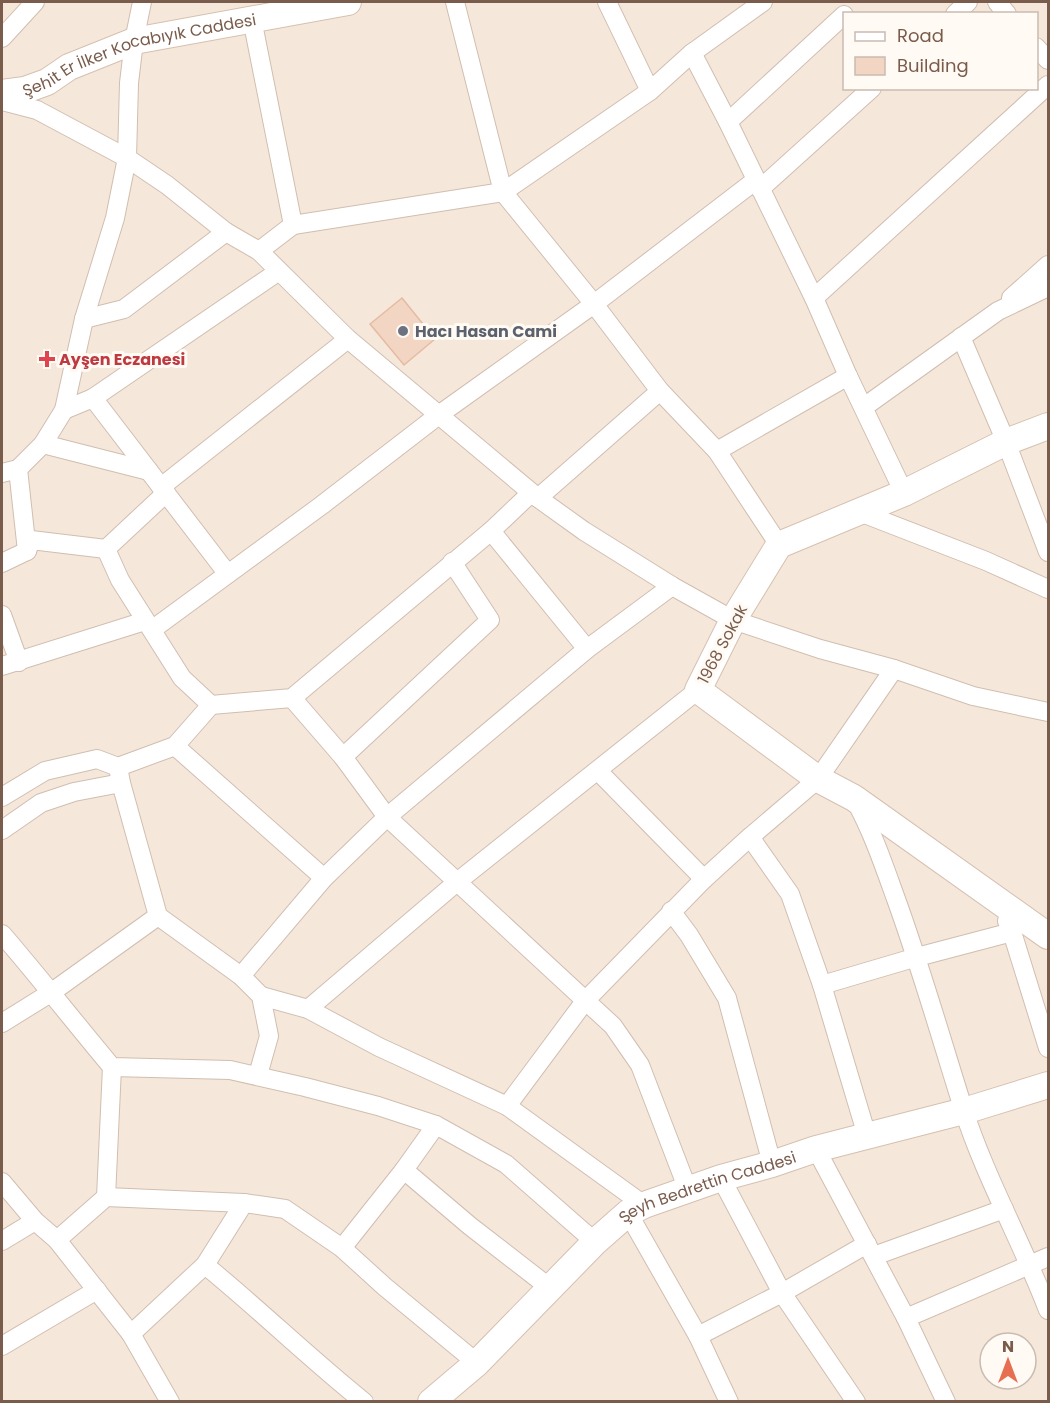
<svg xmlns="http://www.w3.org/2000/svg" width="1050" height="1403" viewBox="0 0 1050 1403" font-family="Poppins,sans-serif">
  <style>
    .residential { fill: #f5e8da; fill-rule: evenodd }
    .building { fill: #f3d5c3; stroke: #e6bba3; stroke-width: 1.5 }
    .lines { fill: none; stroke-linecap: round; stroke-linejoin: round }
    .street-casing { stroke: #d1beb0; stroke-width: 20 }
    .secondary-casing { stroke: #d6c0b0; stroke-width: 28 }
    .street { stroke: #fff; stroke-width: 18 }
    .secondary { stroke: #fff; stroke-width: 26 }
    .worship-dot { fill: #6b7280; stroke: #fffaf3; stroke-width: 2 }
    .health-dot { fill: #e0444e; stroke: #fffaf3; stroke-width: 2 }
    .labels { text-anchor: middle; stroke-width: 6; stroke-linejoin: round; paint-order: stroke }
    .street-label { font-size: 16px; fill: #7a5c4d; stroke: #fffaf3 }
    .worship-label { font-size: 16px; font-weight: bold; fill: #5b616d; stroke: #fffaf3; text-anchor: start }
    .health-label { font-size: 16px; font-weight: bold; fill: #be3a42; stroke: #fffaf3; text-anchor: start }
  </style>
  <rect width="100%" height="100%" fill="#fdf6ec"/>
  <!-- residential -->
  <path class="residential" d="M2,2H1048V1401H2ZM844,14H1036V88H844ZM990,1343H1026V1379H990Z"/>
  <!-- building -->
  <polygon class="building" points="402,298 435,339 404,365 370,324"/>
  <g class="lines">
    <!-- street casing -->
    <g class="street-casing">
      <g id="street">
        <polyline points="455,2 503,192 594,304 660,391 717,451 779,545"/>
        <polyline points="607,2 650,91"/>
        <polyline points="997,2 1007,14"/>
        <polyline points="955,14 968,2"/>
        <polyline points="252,19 293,225 259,251"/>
        <polyline points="2,38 35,2"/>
        <polyline points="1036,47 1048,60"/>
        <polyline points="692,53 728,122 814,298 848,376 904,493"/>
        <polyline points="2,101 37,110 127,158 167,185 226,232 259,251 348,339 538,498 584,531 672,586 733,620 820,649 894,669 973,696 1048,712"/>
        <polyline points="728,122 844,15"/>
        <polyline points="760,189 872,88"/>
        <polyline points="293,225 503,192 650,91 692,53 763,2"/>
        <polyline points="814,298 1048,85"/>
        <polyline points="1011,298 1048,265"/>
        <polyline points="84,319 124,309 226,232"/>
        <polyline points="961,337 1006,442 1048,552"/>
        <polyline points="93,398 279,271"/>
        <polyline points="864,407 998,311 1048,287"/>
        <polyline points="64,410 93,398 227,573"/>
        <polyline points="43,444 149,471"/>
        <polyline points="717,451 848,376"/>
        <polyline points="18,469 27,551"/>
        <polyline points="2,473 18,469 43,444 64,410 84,319 115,218 127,158 129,83 134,41 142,2"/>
        <polyline points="161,487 348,339"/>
        <polyline points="538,498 660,391"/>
        <polyline points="857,511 986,561 1048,589"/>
        <polyline points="491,531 587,649"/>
        <polyline points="106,549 166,493"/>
        <polyline points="2,563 27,551 31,540 106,549 120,580 182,678 211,705 292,698 491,531 531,493"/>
        <polyline points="2,615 19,662"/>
        <polyline points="153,629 322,505 440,414 594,304 756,180"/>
        <polyline points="2,666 145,621"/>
        <polyline points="292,698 343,757 387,817 613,1026 640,1065 688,1190"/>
        <polyline points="175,746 324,878"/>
        <polyline points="343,757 490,620 452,562"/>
        <polyline points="118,767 121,783 158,916 241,976 261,996 269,1036 258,1075"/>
        <polyline points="598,771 704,879"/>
        <polyline points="2,797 45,771 97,759 118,767 175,746 211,705"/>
        <path d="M856,802C873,833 884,866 896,899C921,968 941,1038 963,1108C985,1177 1022,1242 1048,1310"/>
        <polyline points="2,830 41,803 74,792 121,783"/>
        <polyline points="750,837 790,894 822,985 867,1136"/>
        <polyline points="671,911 689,935 727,998 772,1164"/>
        <polyline points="1007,921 1012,932 1048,1048"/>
        <path d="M2,934C40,978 75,1023 112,1067L230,1070L305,1087L378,1106L436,1125L506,1164L595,1242"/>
        <polyline points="241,976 324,878 387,817 587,649 672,586"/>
        <polyline points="822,985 917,957 1012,932"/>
        <polyline points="261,996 308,1009 379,1047 507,1106 644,1205"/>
        <polyline points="308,1009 457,882 698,690"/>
        <polyline points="2,1023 52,992 158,916"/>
        <polyline points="507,1106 585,1001 704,879 750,837 818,779 894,669"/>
        <polyline points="816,1149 906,1318 946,1402"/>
        <polyline points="404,1170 470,1226 550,1288"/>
        <polyline points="721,1178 782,1293 856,1402"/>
        <polyline points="2,1182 35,1221 57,1240 131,1334 170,1402"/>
        <polyline points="106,1197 112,1067"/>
        <polyline points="628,1213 698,1336 729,1402"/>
        <polyline points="57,1240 106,1197 244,1203 285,1209 342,1248 385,1287 477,1363"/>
        <polyline points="2,1241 35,1221"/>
        <polyline points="342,1248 404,1170 436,1125"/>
        <polyline points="874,1256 1004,1209"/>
        <path d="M205,1265C259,1309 309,1358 364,1402"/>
        <polyline points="906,1318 1048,1257"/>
        <polyline points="131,1334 205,1265 244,1203"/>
        <polyline points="698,1336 782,1293 867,1244"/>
        <polyline points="2,1346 97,1290"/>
      </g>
    </g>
    <!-- secondary casing -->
    <g class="secondary-casing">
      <g id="secondary">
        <path id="s1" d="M2,93L25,90L47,82L69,67L134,41L348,2"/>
        <polyline points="1048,426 1006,442 904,493 779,545 733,620 698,690 818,779 854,798 1048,936"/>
        <path id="s2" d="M431,1402L477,1363L595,1242L628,1213L644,1205L721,1178L772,1164L816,1149L964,1111L1048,1085"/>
      </g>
    </g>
    <!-- street -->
    <use href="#street" class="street"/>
    <!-- secondary -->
    <use href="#secondary" class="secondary"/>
  </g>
  <!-- markers -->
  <circle class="worship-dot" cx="403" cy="331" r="6"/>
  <path class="health-dot" d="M44 350h6v6h6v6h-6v6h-6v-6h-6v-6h6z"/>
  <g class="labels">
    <!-- street labels -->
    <g class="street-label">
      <text dy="6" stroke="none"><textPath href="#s1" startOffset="144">Şehit Er İlker Kocabıyık Caddesi</textPath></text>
      <text transform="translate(722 644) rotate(-62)" y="6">1968 Sokak</text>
      <text dy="6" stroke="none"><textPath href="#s2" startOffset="357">Şeyh Bedrettin Caddesi</textPath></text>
    </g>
    <!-- worship labels -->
    <g class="worship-label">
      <text x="415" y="337">Hacı Hasan Cami</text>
    </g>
    <!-- health labels -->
    <g class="health-label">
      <text x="59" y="365">Ayşen Eczanesi</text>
    </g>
  </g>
  <!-- border -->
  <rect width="1050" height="1403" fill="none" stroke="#7a5c4d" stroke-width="6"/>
  <!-- legend -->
  <rect x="843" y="12" width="195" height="78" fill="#fffaf3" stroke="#cabbb1" stroke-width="1.5"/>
  <rect x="855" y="32" width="30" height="9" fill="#ffffff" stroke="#cabbb1" stroke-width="1.5"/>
  <text x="897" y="42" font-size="18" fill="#7a5c4d">Road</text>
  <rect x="855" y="57" width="30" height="18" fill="#f3d5c3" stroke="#cabbb1" stroke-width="1.5"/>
  <text x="897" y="72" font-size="18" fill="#7a5c4d">Building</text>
  <!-- north arrow -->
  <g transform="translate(1008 1361)"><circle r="28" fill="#fffaf3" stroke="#cabbb1" stroke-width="1.5"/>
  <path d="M0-4.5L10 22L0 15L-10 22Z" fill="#e76f51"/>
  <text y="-9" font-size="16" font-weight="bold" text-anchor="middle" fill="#7a5c4d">N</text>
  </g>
</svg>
